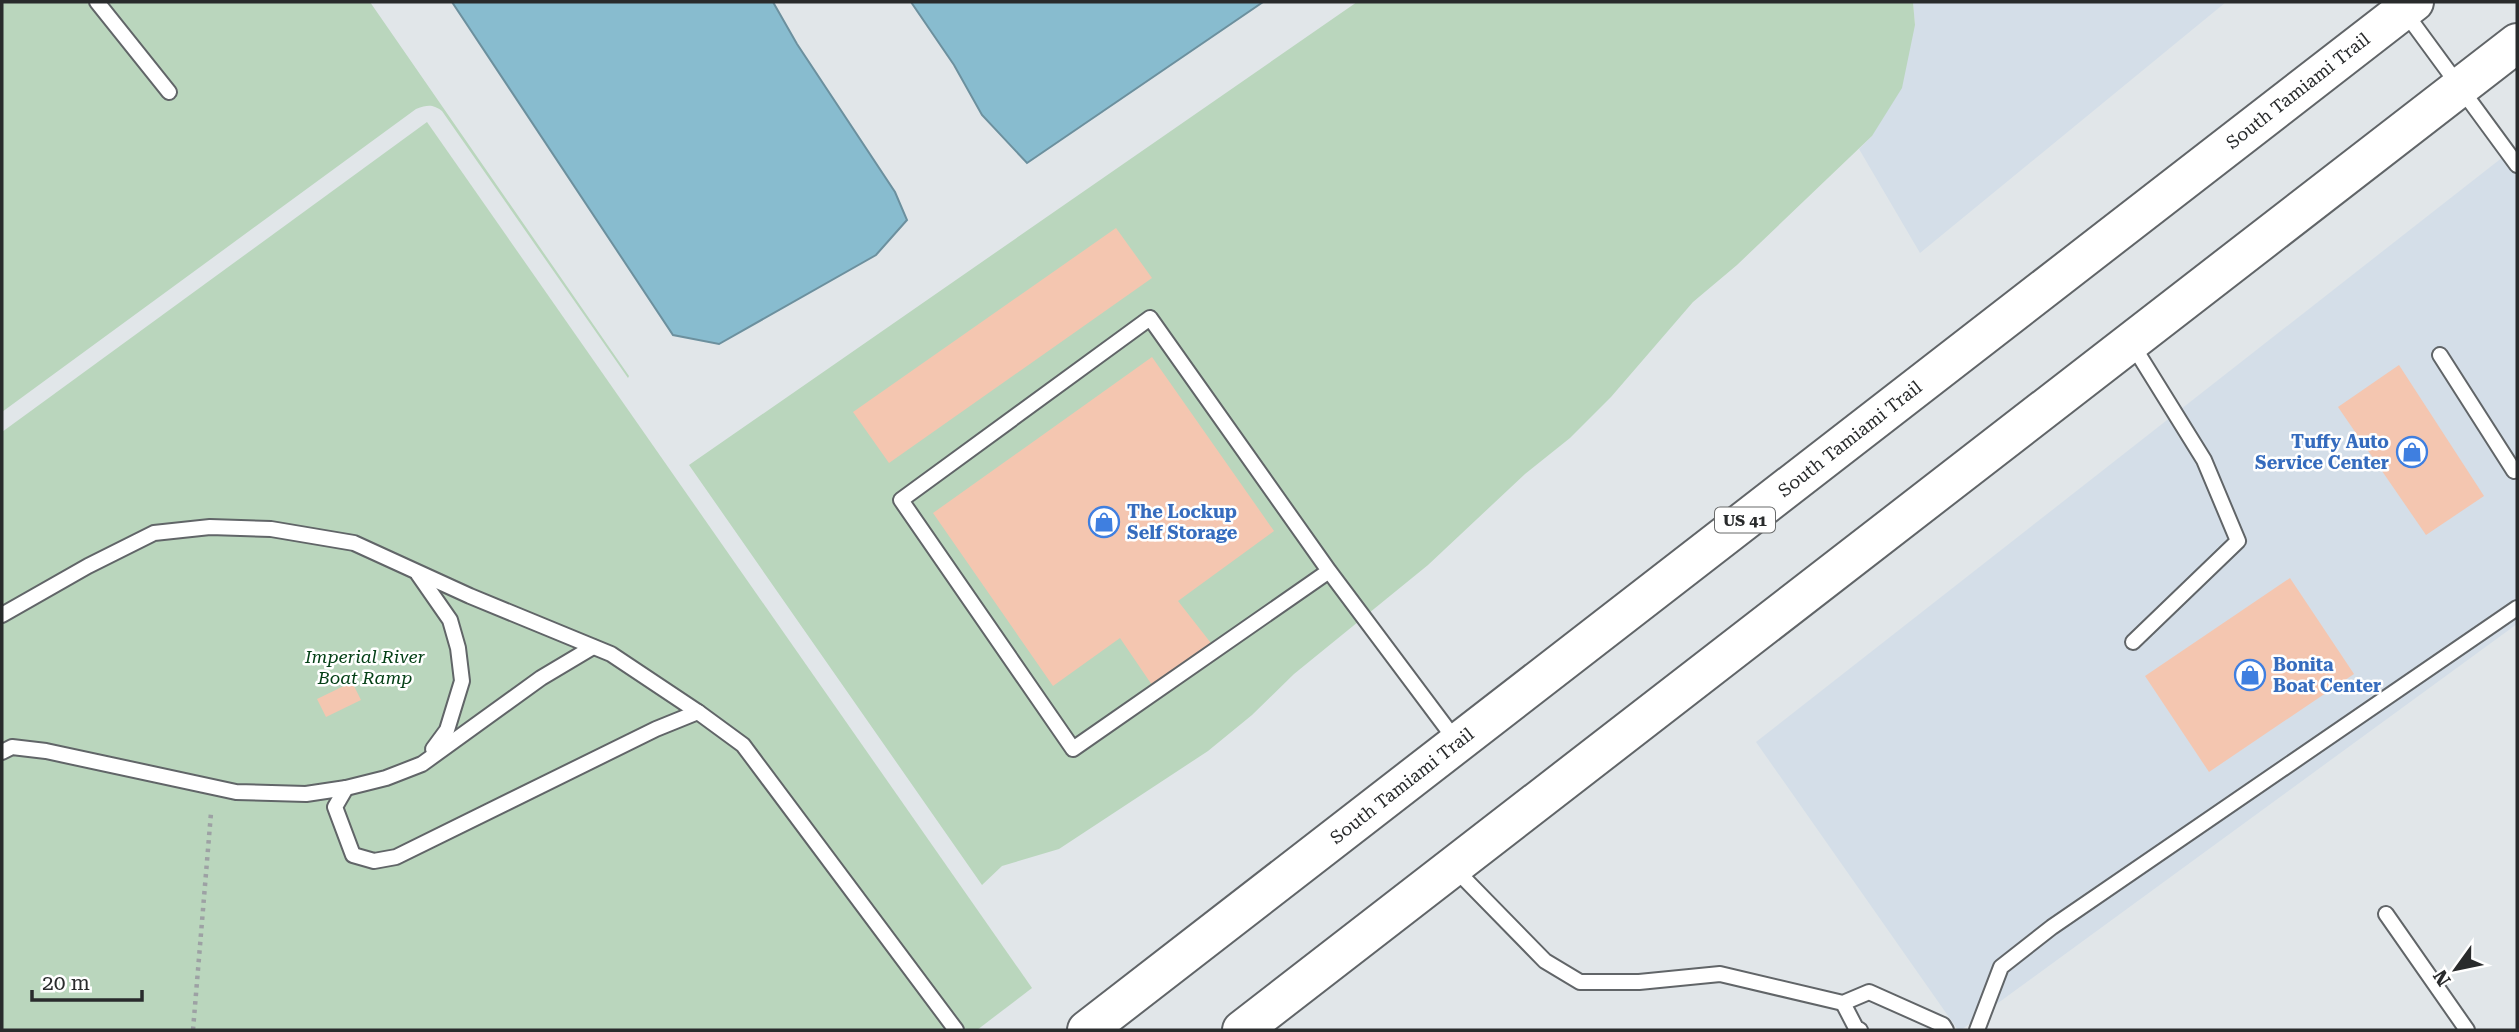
<svg xmlns="http://www.w3.org/2000/svg" width="2519" height="1032" viewBox="0 0 2519 1032" font-family="'Roboto Serif',serif">
  <style>
    .built { fill: #d4dee8 }
    .green { fill: #bad6bd }
    .water { fill: #88bccf; stroke: #6c909e; stroke-width: 2 }
    .building { fill: #f4c6b0 }
    .lines { fill: none; stroke-linecap: round; stroke-linejoin: round }
    .lane-casing { stroke: #616568; stroke-width: 18 }
    .primary-casing { stroke: #616568; stroke-width: 42 }
    .path { stroke: #9da1a4; stroke-width: 4.5; stroke-dasharray: 3.5 5; stroke-linecap: butt }
    .lane { stroke: #fff; stroke-width: 14 }
    .primary { stroke: #fff; stroke-width: 38 }
    .labels { text-anchor: middle; stroke-width: 5; stroke-linejoin: round; paint-order: stroke }
    .shield { fill: #fff; stroke: #696b6b; stroke-width: 2 }
    .shield-label { font-size: 16px; font-weight: bold; fill: #292b2c }
    .street-label { font-size: 18px; fill: #292b2c; stroke: #fff }
    .shop-label { font-size: 18px; font-weight: bold; fill: #366cbe; stroke: #fff; text-anchor: start }
    .park-label { font-size: 18px; font-style: italic; fill: #044016; stroke: #fff }
  </style>
  <rect width="100%" height="100%" fill="#e1e6e9"/>
  <!-- built -->
  <g class="built">
    <polygon points="1913,2 2226,2 1920,253 1859,149 1872,136 1915,25"/>
    <polygon points="2517,146 2517,624 1961,1030 1958,1030 1756,742"/>
  </g>
  <!-- green -->
  <g class="green">
    <path d="M2,2H370L629,376L628,378L442,111C432,104 428,105 416,109L2,412Z"/>
    <polygon points="1357,2 1913,2 1915,25 1902,88 1872,136 1737,265 1693,302 1611,397 1570,438 1525,474 1428,565 1294,674 1252,715 1208,751 1059,849 1002,866 982,885 689,465"/>
    <polygon points="427,122 1032,988 977,1030 2,1030 2,432"/>
  </g>
  <!-- water -->
  <g class="water">
    <polygon points="452,2 773,2 797,44 895,192 907,220 876,255 719,344 673,335"/>
    <polygon points="911,2 1263,2 1027,163 982,115 954,65"/>
  </g>
  <!-- building -->
  <g class="building">
    <polygon points="1116,228 1152,278 889,463 853,412"/>
    <polygon points="1152,357 1274,531 1178,601 1214,647 1154,688 1120,638 1053,686 933,513"/>
    <polygon points="2399,365 2484,496 2426,535 2338,407"/>
    <polygon points="2290,578 2354,674 2209,772 2145,676"/>
    <polygon points="352,682 361,700 326,717 317,699"/>
  </g>
  <g class="lines">
    <!-- lane casing -->
    <g class="lane-casing">
      <g id="lane">
        <polyline points="97,2 169,92"/>
        <polyline points="2404,11 2517,165"/>
        <polyline points="2132,344 2204,460 2238,541 2133,642"/>
        <polyline points="2440,355 2514,471 2517,469"/>
        <polyline points="1329,571 1073,749 901,500 1150,318 1329,571 1457,742"/>
        <polyline points="418,574 450,620 458,648 462,681 447,730 433,749"/>
        <polyline points="2,615 88,566 154,533 210,527 271,529 354,543 470,596 611,654 698,712 743,745 956,1030"/>
        <polyline points="2,752 12,747 46,751 236,792 306,794 346,788 386,778 422,764 541,678 593,647"/>
        <polyline points="346,788 335,807 353,855 374,861 396,857 656,729 698,712"/>
        <polyline points="1454,868 1545,961 1580,982 1639,982 1720,974 1843,1003 1869,992 1943,1025 1946,1030"/>
        <polyline points="2386,914 2467,1030"/>
        <polyline points="1843,1003 1856,1028 1860,1030"/>
        <polyline points="1977,1030 2001,967 2052,927 2517,608"/>
      </g>
    </g>
    <!-- primary casing -->
    <g class="primary-casing">
      <g id="primary">
        <polyline points="1087,1030 2414,2"/>
        <polyline points="1242,1030 2517,43"/>
      </g>
    </g>
    <!-- path -->
    <polyline class="path" points="193,1030 211,813"/>
    <!-- lane -->
    <use href="#lane" class="lane"/>
    <!-- primary -->
    <use href="#primary" class="primary"/>
  </g>
  <!-- icons -->
  <defs>
    <g id="shop-ring" transform="scale(1.575)"><circle r="9.5" fill="#fff" stroke="#3f7fe0" stroke-width="1.5"/><path d="M-5-2.5h2.3a2.7 3.5 0 0 1 5.4 0H5L5.5 6h-11ZM-1.5-2.5h3a1.5 2.3 0 0 0-3 0Z" fill="#3f7fe0"/></g>
  </defs>
  <g fill-rule="evenodd">
    <use href="#shop-ring" x="2412" y="452"/>
    <use href="#shop-ring" x="1104" y="522"/>
    <use href="#shop-ring" x="2250" y="675"/>
  </g>
  <g class="labels">
    <!-- shield labels -->
    <rect class="shield" x="1715" y="507.5" width="60" height="25" rx="5"/>
    <g class="shield-label">
      <text x="1745" y="526">US 41</text>
    </g>
    <!-- street labels -->
    <g class="street-label">
      <text transform="translate(2298 91) rotate(-38)" y="6">South Tamiami Trail</text>
      <text transform="translate(1850 439) rotate(-38)" y="6">South Tamiami Trail</text>
      <text transform="translate(1402 786) rotate(-38)" y="6">South Tamiami Trail</text>
    </g>
    <!-- shop labels -->
    <g class="shop-label">
      <text x="2389" y="448" text-anchor="end">Tuffy Auto<tspan x="2389" dy="21">Service Center</tspan></text>
      <text x="1127" y="518">The Lockup<tspan x="1127" dy="21">Self Storage</tspan></text>
      <text x="2273" y="671">Bonita<tspan x="2273" dy="21">Boat Center</tspan></text>
    </g>
    <!-- park labels -->
    <g class="park-label">
      <text x="365" y="663">Imperial River<tspan x="365" dy="21">Boat Ramp</tspan></text>
    </g>
  </g>
  <!-- border -->
  <rect width="2519" height="1032" fill="none" stroke="#292b2c" stroke-width="7"/>
  <!-- north arrow -->
  <g transform="translate(2456 969) rotate(237)" stroke="#ffffff" stroke-width="5" paint-order="stroke">
  <path d="M0-5L12 26L0 18L-12 26Z" fill="#292b2c"/>
  <text y="-10" font-size="19" font-weight="bold" text-anchor="middle" fill="#292b2c">N</text>
  </g>
  <!-- scale -->
  <path d="M32 990v10h110v-10" fill="none" stroke="#292b2c" stroke-width="3.5"/>
  <text x="42" y="990" font-size="21" fill="#292b2c" stroke="#ffffff" stroke-width="5" paint-order="stroke">20 m</text>
</svg>
